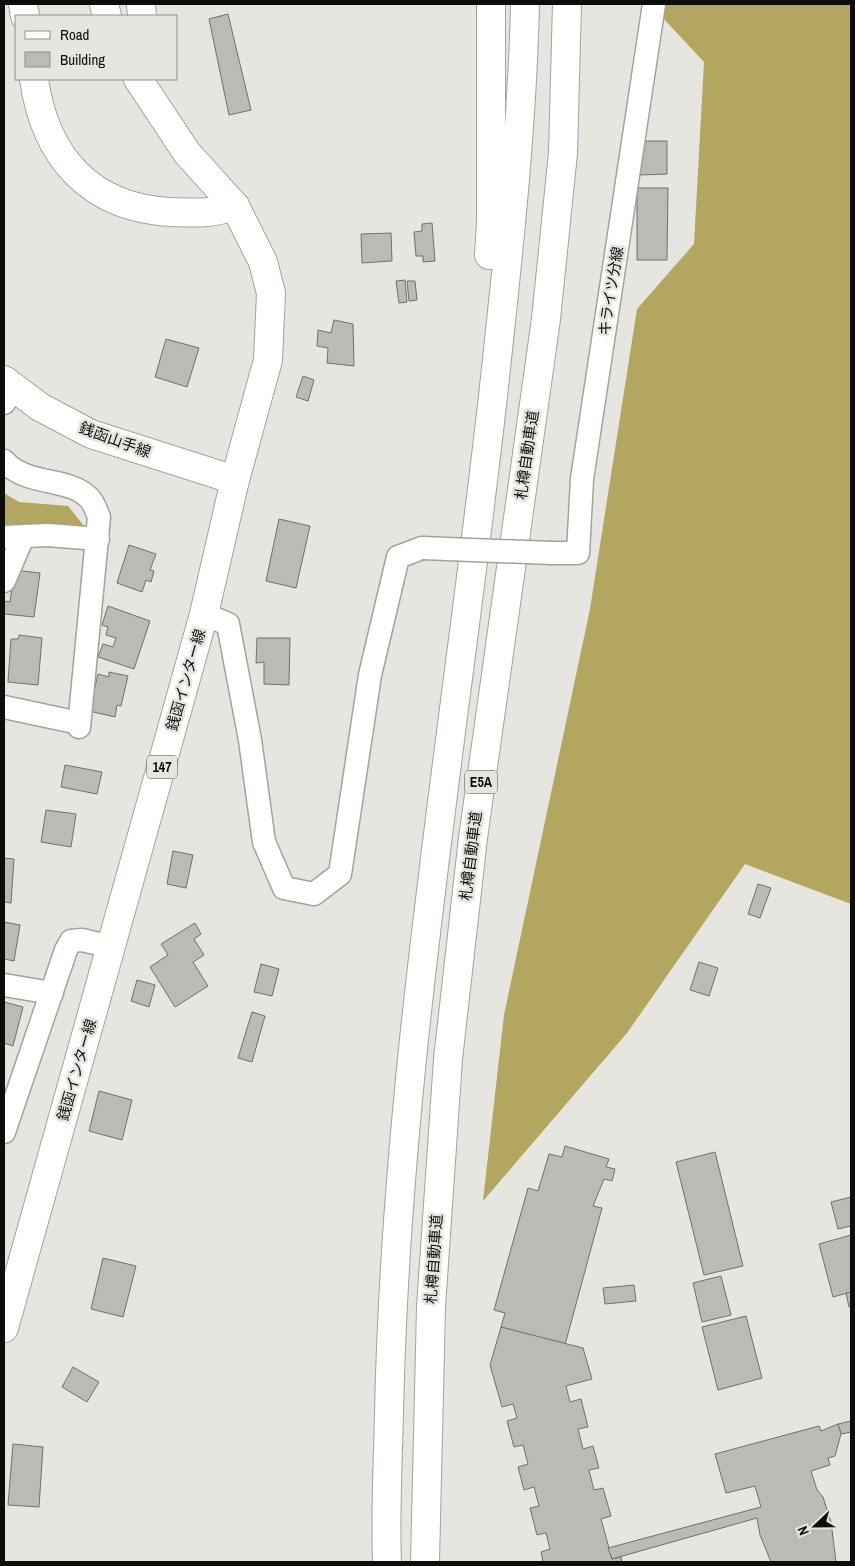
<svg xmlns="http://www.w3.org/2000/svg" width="855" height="1566" viewBox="0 0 855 1566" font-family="'Archivo Narrow','Noto Sans JP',sans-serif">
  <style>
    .forest { fill: #b2a660 }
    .building { fill: #bbbab4; stroke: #71706a }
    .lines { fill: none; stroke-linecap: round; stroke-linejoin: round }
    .street-casing { stroke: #a3a39d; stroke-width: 25 }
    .secondary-casing { stroke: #a3a39d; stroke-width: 30 }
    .primary-casing { stroke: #a3a39d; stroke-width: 30 }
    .highway-casing { stroke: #a3a39d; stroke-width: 30 }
    .street { stroke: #fff; stroke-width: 22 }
    .secondary { stroke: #fff; stroke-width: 28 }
    .primary { stroke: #fff; stroke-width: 28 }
    .highway { stroke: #fff; stroke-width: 28 }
    .street-bridge-casing { stroke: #a3a39d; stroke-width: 25; stroke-linecap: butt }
    .street-bridge { stroke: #fff; stroke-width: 22 }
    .labels { text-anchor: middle; stroke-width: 5; stroke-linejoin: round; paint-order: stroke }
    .shield { fill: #e6e5df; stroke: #4e4e4b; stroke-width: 1 }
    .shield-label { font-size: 14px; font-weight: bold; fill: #0d0d0b }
    .street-label { font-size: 15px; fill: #0d0d0b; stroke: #e6e5df }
  </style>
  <rect width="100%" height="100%" fill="#e6e5df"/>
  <!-- forest -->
  <g class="forest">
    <polygon points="664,4 851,4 851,904 745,864 627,1033 483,1201 504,1015 590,609 637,309 694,244 704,62 662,17"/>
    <polygon points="4,493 19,502 68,506 84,526 14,526 4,555"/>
  </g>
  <!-- building -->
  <g class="building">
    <polygon points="228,14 251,110 229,115 209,19"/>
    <polygon points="639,141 667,141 667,174 640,175"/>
    <polygon points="637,188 668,188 667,260 637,260"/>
    <polygon points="432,223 435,261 423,262 423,256 416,256 414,232 422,231 422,224"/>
    <polygon points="391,233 392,261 362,263 361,234"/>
    <polygon points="405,280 407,302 399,303 396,281"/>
    <polygon points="407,281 415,281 417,300 409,301"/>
    <polygon points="334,320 353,324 354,366 327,363 328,348 317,346 318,330 331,333"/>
    <polygon points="166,339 199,348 187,387 155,377"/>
    <polygon points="303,376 314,380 308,401 296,397"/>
    <polygon points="279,519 310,526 296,588 266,581"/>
    <polygon points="129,545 156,554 150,570 154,571 151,582 146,580 142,592 117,583"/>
    <polygon points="14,570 40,573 34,617 4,614 4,601 10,602"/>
    <polygon points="108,606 150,621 134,669 98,657 103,644 113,647 116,638 106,635 108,627 102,625"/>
    <polygon points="19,635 42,638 38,685 8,682 11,639 18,639"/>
    <polygon points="257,638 290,638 289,685 264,684 264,662 256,663"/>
    <polygon points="109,672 128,676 121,706 117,705 115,717 89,711 98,674 109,677"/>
    <polygon points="65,765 102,772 97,794 61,787"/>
    <polygon points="46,810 76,814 71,847 41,842"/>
    <polygon points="173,851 193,855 186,888 167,884"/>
    <polygon points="4,858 14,859 11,903 4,902"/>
    <polygon points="758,884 771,888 760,918 748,914"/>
    <polygon points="4,922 20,925 14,961 4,959"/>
    <polygon points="195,923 201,934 194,939 204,955 193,962 208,986 175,1007 150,967 168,955 161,944"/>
    <polygon points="699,962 718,968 709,996 690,990"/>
    <polygon points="261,964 279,969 272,996 254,992"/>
    <polygon points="137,980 155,985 149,1007 131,1001"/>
    <polygon points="4,1002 23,1007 13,1046 4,1043"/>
    <polygon points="252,1012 265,1016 252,1062 238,1058"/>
    <polygon points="99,1091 132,1100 122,1140 89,1131"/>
    <polygon points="565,1146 609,1159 606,1167 615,1169 612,1181 604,1179 593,1206 602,1208 565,1345 501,1327 505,1313 494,1310 528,1188 538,1191 549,1154 562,1157"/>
    <polygon points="715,1152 743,1266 704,1275 676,1162"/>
    <polygon points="851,1197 851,1226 838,1229 831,1202"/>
    <polygon points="851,1235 851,1292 833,1297 819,1244"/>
    <polygon points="103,1258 136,1266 123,1317 91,1309"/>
    <polygon points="721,1276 731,1315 702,1322 693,1283"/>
    <polygon points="634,1285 636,1301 605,1304 603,1288"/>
    <polygon points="851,1292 851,1307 849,1307 846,1293"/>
    <polygon points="746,1316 762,1378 718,1390 702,1327"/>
    <polygon points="501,1327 583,1348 592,1379 566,1386 570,1402 581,1399 588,1427 578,1429 583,1449 593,1446 599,1468 589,1470 594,1490 603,1488 611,1516 601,1519 612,1559 621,1557 622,1562 543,1562 541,1552 550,1549 546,1533 537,1535 530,1508 539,1506 534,1487 524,1490 518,1467 528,1464 523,1445 514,1447 507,1421 517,1418 513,1404 502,1407 490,1365"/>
    <polygon points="73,1367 99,1382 87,1402 62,1387"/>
    <polygon points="851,1421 851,1432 841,1434 838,1424"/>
    <polygon points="838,1424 841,1434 835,1456 828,1458 830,1465 811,1471 817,1490 823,1497 831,1522 836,1562 771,1562 760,1535 757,1518 612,1559 608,1548 761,1507 755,1486 726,1493 715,1454 819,1426 821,1431"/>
    <polygon points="13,1444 43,1447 39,1507 8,1505"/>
  </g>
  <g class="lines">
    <!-- street casing -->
    <g class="street-casing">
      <g id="street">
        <polyline points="4,403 14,388"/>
        <path d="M4,461C26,486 68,477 88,497C94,502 96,510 99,517L79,727"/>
        <polyline points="4,537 48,535 98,539"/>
        <polyline points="552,553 578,553 582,479 654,4"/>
        <polyline points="4,581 23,537"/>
        <polyline points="204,614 228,624 250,740 264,842 284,888 314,894 340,874 370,675 398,557 422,548"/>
        <polyline points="4,707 79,723"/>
        <polyline points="4,985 52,993"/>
        <polyline points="4,1132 66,950 71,941 82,940 112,947"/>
      </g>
    </g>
    <!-- secondary casing -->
    <g class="secondary-casing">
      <g id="secondary">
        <polyline points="23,4 25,16"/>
        <path d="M34,79C45,157 90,208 171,212C198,213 209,214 235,206"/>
        <polyline points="4,380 40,407 91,434 235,480"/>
      </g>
    </g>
    <!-- primary casing -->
    <g class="primary-casing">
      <polyline id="primary" points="4,1328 204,614 235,480 268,360 271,293 263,262 235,206"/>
    </g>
    <!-- highway casing -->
    <g class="highway-casing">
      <g id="highway">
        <polyline points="104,4 107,16"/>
        <polyline points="141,4 142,16"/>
        <polyline points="138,79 187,153 235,206"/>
        <polyline points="489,255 491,222 491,4"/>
        <path d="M387,1562C385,1513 388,1462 389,1413C396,1072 455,734 493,396C507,266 522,135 525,4"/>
        <polyline points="425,1562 431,1307 448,1059 473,838 546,319 563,153 567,4"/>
      </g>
    </g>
    <!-- street -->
    <use href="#street" class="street"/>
    <!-- secondary -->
    <use href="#secondary" class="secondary"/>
    <!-- primary -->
    <use href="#primary" class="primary"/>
    <!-- highway -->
    <use href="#highway" class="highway"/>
    <!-- street-bridge casing -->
    <g class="street-bridge-casing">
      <polyline id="street-bridge" points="422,548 552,553"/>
    </g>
    <!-- street-bridge -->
    <use href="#street-bridge" class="street-bridge"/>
  </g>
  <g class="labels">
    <!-- shield labels -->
    <g class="shield">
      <rect x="147" y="755.5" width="30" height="23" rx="4"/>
      <rect x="465" y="770.5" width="32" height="23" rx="4"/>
    </g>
    <g class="shield-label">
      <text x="162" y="772">147</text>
      <text x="481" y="787">E5A</text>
    </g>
    <!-- street labels -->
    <g class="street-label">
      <text transform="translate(611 291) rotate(-81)" y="5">キライツ分線</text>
      <text transform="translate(115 440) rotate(20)" y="5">銭函山手線</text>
      <text transform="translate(527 455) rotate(-82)" y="5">札樽自動車道</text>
      <text transform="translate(186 680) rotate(-74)" y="5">銭函インター線</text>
      <text transform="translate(471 856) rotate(-83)" y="5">札樽自動車道</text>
      <text transform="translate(77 1070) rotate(-74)" y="5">銭函インター線</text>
      <text transform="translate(434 1259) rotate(-86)" y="5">札樽自動車道</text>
    </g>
  </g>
  <!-- border -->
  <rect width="855" height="1566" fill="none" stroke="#0d0d0b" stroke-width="10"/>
  <!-- legend -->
  <rect x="15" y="15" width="162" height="65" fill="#e6e5df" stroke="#8f8f8a"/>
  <rect x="25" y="31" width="25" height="8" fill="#ffffff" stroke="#8f8f8a"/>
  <text x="60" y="40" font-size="15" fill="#0d0d0b">Road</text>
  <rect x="25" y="52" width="25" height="15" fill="#bbbab4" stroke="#8f8f8a"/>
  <text x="60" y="65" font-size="15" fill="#0d0d0b">Building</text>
  <!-- north arrow -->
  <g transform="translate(815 1526) rotate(248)" stroke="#e6e5df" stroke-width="4" paint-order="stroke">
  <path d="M0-4L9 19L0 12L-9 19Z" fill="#0d0d0b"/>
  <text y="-8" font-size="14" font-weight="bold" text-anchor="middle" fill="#0d0d0b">N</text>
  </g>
</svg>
